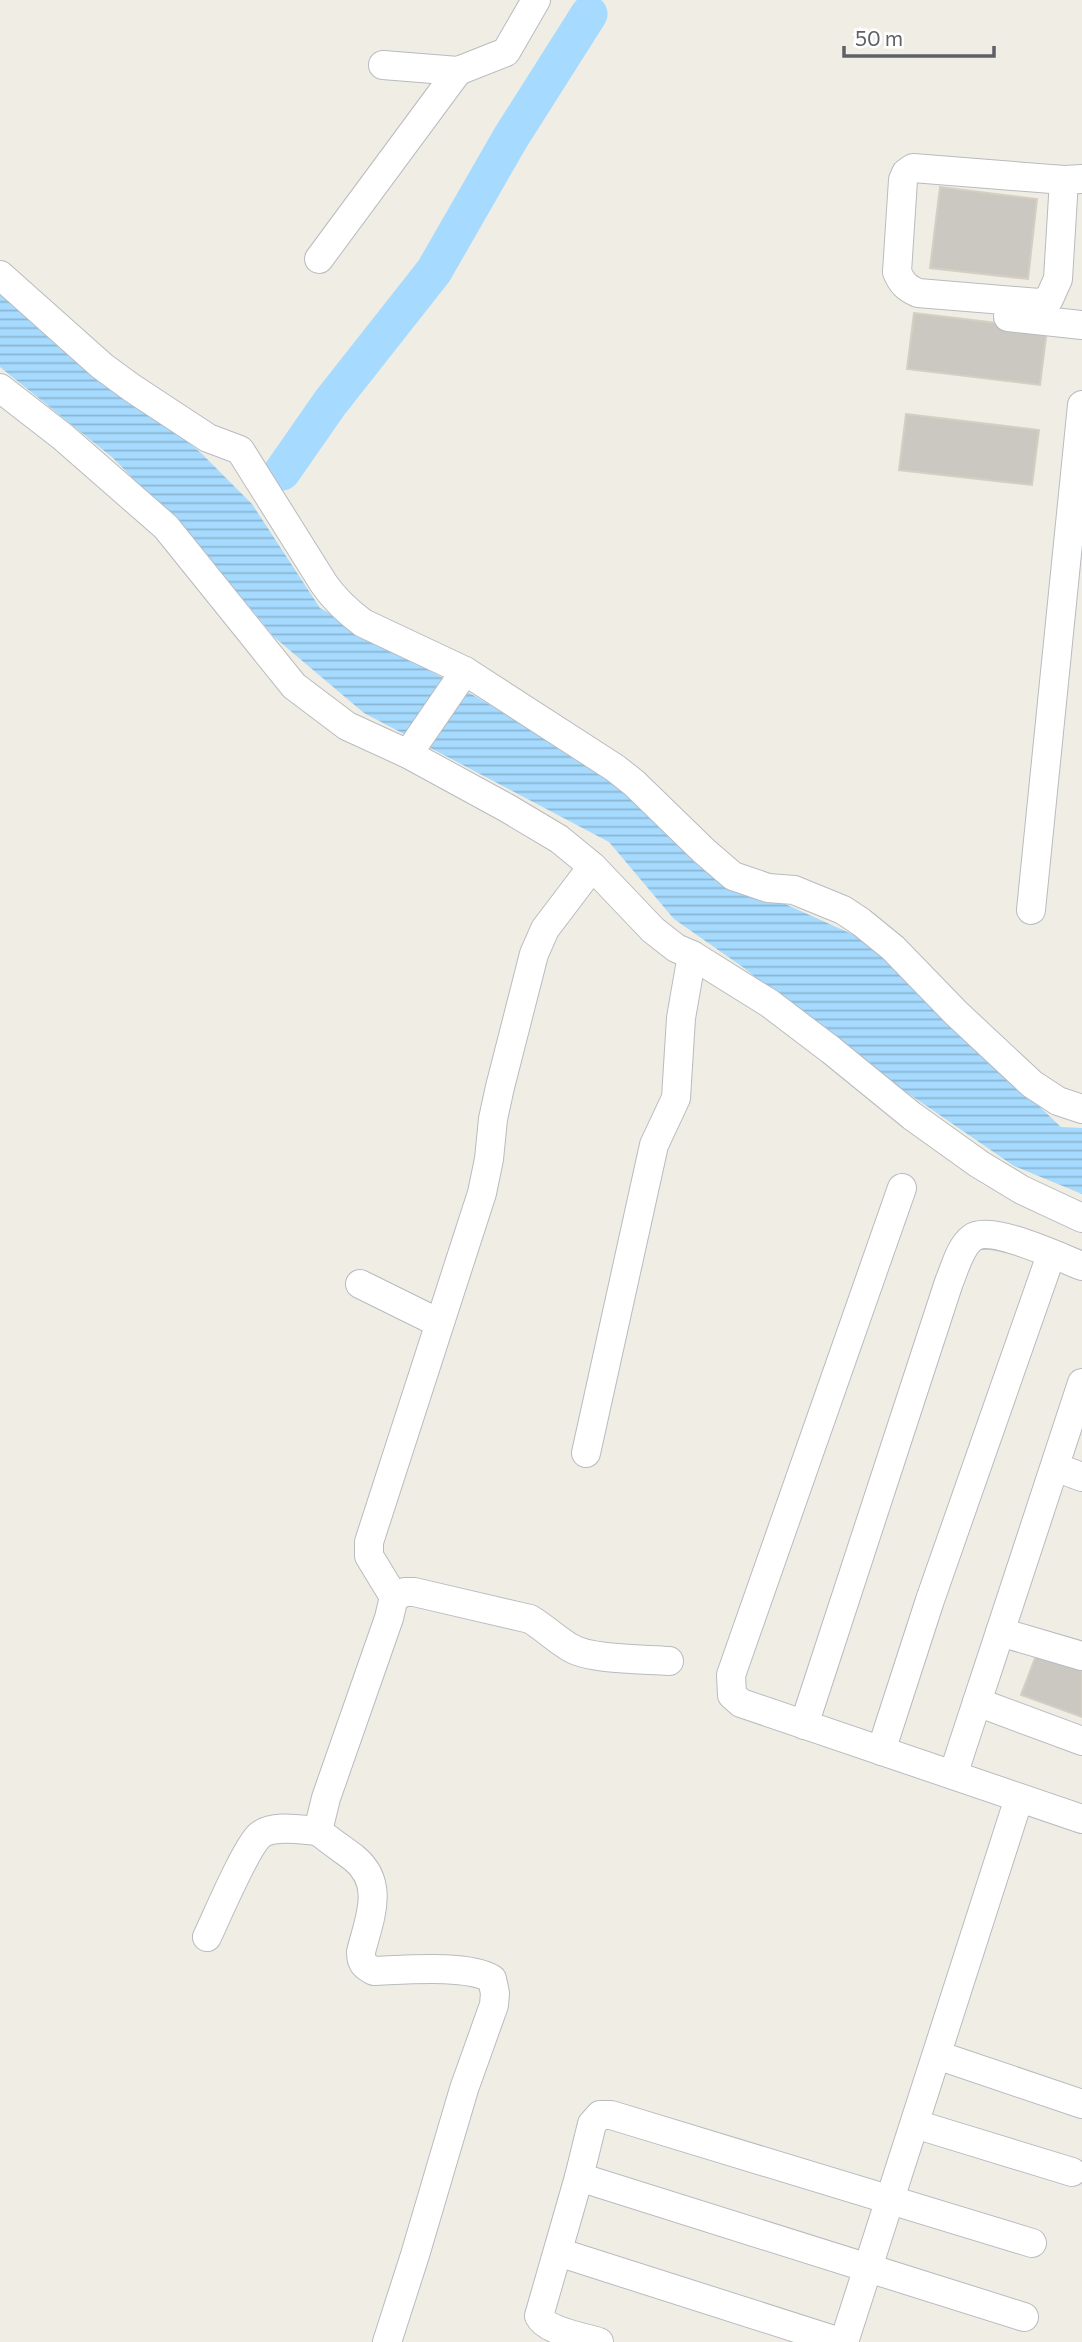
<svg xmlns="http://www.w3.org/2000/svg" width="1082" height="2342" viewBox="0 0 1082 2342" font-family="Commissioner,sans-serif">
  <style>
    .water { fill: url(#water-rules) }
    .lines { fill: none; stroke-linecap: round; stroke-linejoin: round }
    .river { stroke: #a6dbff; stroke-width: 37 }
    .building { fill: #cbc8c2; stroke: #d5cfc3; stroke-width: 2 }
    .minor-casing { stroke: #b8bbbf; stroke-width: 30 }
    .minor { stroke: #fff; stroke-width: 28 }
  </style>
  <defs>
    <pattern id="water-rules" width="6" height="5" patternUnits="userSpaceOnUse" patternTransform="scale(1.75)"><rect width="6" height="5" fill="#a6dbff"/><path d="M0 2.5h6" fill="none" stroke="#8ab5d2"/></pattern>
  </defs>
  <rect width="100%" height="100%" fill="#f0ede5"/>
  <!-- water -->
  <polygon class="water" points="0,291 200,452 252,504 320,608 480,699 595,768 675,830 734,890 785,904 863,939 1061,1127 1082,1128 1082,1194 1014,1166 855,1057 744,968 674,919 609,842 364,713 274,637 197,544 113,458 0,367"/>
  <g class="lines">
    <!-- river -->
    <polyline class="river" points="282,472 330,403 434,271 511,137 589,14"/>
  </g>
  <!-- building -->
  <g class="building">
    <polygon points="940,187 1037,199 1028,279 930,268"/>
    <polygon points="914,313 1047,329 1040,385 907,369"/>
    <polygon points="906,414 1039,430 1032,485 899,470"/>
    <polygon points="1037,1653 1082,1670 1082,1717 1021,1695"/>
  </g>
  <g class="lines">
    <!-- minor casing -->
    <g class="minor-casing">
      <g id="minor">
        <polyline points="383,65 458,71 506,52 536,0"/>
        <path d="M1064,180L1058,279L1049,299L1039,303L918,293C907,288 902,284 897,272L903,180L906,173L913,168L1064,180L1082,179"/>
        <polyline points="319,259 458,71"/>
        <path d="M0,275L102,366L132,388L208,438L240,450L324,584C335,600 347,611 363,623L465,671L615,768L634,783L704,851L733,876L768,888L794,890L843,910L861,922L893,948L956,1013L1032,1084L1058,1101L1082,1109"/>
        <polyline points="1008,317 1082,325"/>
        <polyline points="0,388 63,437 166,527 294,686 347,726 408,754 507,808 559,839 592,866 653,930 676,948 692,955 769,1003 831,1050 912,1116 979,1164 1022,1190 1082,1218"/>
        <polyline points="408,754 465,671"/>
        <polyline points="1031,910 1082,405"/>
        <polyline points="902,1188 731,1675 732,1695 741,1703 1082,1819"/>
        <polyline points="360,1284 439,1323"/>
        <polyline points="586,1453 654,1145 676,1098 681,1018 692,955"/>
        <polyline points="1055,1467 1082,1477"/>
        <path d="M394,1597L405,1592H414L530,1619C545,1628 557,1640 571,1648C591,1660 645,1659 669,1661"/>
        <polyline points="1000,1632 1082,1656"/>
        <polyline points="977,1702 1082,1741"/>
        <path d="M804,1725L949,1282C955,1268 960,1247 972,1238C990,1224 1061,1258 1082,1266"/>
        <polyline points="881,1751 930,1600 1051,1255"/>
        <polyline points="953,1775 1082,1383"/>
        <path d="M207,1937C217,1916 246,1847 260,1835C274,1824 302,1830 318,1831"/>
        <polyline points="937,2055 1082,2104"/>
        <polyline points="915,2124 1072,2172"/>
        <polyline points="579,2177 1024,2317"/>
        <polyline points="558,2252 840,2342"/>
        <path d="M387,2342L415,2255L464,2089L494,2005L495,1993L492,1979C468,1964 403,1970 374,1971C364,1966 361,1963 361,1952C369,1919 386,1884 354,1858C342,1849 330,1841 318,1831L326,1798L389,1618L394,1597L369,1556V1542L482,1193L489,1159L493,1119L500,1087L534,954L545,929L592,867"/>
        <path d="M599,2342C583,2337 546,2331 539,2316L579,2177L592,2124L600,2115H611L1032,2243"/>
        <polyline points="844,2342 1019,1798"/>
      </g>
    </g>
    <!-- minor -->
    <use href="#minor" class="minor"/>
  </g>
  <!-- scale -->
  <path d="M844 46v10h150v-10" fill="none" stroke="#5d6166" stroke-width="3.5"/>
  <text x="855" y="46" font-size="21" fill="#5d6166" stroke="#ffffff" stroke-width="5" paint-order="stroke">50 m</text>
</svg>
